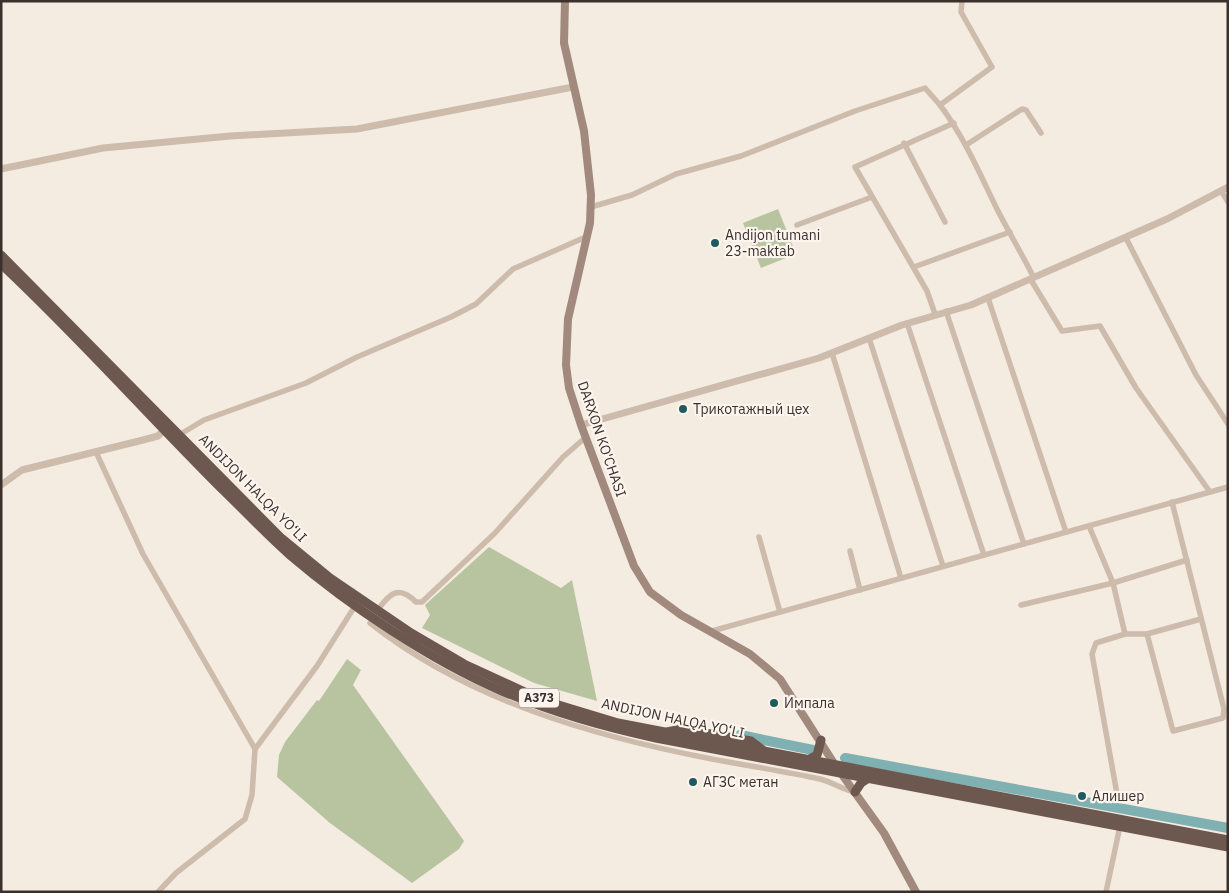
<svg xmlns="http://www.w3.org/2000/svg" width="1229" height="893" viewBox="0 0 1229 893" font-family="'IBM Plex Sans',sans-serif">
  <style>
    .green { fill: #b8c4a0 }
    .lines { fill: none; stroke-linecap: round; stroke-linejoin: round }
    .river { stroke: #7fb0b2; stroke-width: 10 }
    .minor { stroke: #cdbbac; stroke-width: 5.5 }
    .tertiary { stroke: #cdbbac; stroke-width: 7 }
    .secondary { stroke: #a18a7d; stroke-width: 8 }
    .trunk { stroke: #6c584f; stroke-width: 9 }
    .poi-dot { fill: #1f5a5e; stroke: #fbf5ee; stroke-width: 2 }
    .labels { text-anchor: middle; stroke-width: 4.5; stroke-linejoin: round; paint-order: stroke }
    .shield { fill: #fbf5ee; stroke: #756b66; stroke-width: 1 }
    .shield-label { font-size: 12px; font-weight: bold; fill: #3b302b }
    .poi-label { font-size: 14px; fill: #3b302b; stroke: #fbf5ee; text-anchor: start }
    .street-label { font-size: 14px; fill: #3b302b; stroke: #fbf5ee }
  </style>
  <rect width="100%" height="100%" fill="#f4ebe1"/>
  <!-- green -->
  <g class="green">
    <polygon points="778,209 796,254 761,268 743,223"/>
    <polygon points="489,547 561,588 572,580 597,701 534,683 422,628 430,615 425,605"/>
    <polygon points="347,659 361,670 353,685 464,841 459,849 412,883 330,823 277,777 279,755 285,742 317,700 319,701"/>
  </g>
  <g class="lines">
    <!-- river -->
    <g class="river">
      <polyline points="740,735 813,750"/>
      <polyline points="845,758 1228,828"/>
    </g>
    <!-- minor -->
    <g class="minor">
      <path d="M962,1L961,12L992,67L940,105C964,137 979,172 996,207C1008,231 1022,254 1034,278"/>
      <polyline points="904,143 945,222"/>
      <polyline points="966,145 1022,109 1026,110 1041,133"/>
      <polyline points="1221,191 1228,202"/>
      <polyline points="591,207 632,195 676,174 741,156 855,111 925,88 940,105"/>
      <polyline points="797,225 872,197"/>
      <polyline points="1126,238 1196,375 1228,424"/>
      <polyline points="914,267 1010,232"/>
      <polyline points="1031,280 1062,331 1100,326 1136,388 1210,492"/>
      <polyline points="988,298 1066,532"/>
      <polyline points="946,311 1024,544"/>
      <polyline points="935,314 927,291 855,167 954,123"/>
      <polyline points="907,323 984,555"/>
      <polyline points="869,338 943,566"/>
      <polyline points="832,353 901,578"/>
      <polyline points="179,435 204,420 306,383 357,357 451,317 476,304 513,269 588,236"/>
      <polyline points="96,452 143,554 255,749 252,795 245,819 176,873 158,892"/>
      <polyline points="1089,526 1113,583 1125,634 1096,643 1092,654 1117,794"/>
      <polyline points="759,537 780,612"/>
      <polyline points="850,551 860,590"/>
      <polyline points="1021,605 1113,583 1187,560"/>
      <path d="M377,611C389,594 398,584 416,602H422L495,533L563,457L586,437"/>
      <path d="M370,623C468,700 592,736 712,759C748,766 784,771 820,779C833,782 842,790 855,792"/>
      <polyline points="712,631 1228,487"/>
      <polyline points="1125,634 1147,634 1201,619"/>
      <polyline points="1147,634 1173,731 1223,718 1224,709 1172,502"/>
      <polyline points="255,749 317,666 355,606"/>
      <polyline points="1106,892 1120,826"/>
    </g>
    <!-- tertiary -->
    <g class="tertiary">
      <polyline points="1,169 103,148 230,136 357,129 573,87"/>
      <polyline points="581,425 819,358 902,325 971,305 1167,219 1228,187"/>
      <polyline points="1,485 22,470 143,440 158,436 164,430"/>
    </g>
    <!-- secondary -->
    <polyline class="secondary" points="565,1 564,43 584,131 591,195 590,223 568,319 566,365 569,388 581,425 634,566 650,592 681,615 750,654 780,679 835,765 884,833 916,892"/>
    <!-- trunk -->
    <g class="trunk">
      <polyline points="1,255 280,537 330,578 411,633 464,664 542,700 618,723 1228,840"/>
      <path d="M1,264C77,335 146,413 219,486C243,509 265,533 290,555C350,606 430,660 502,691C552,712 604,727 656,738L1228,847"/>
      <polyline points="667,732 682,729 751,741 764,751"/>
      <polyline points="808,760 817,755 821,740"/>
      <polyline points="855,792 861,783 867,779"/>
    </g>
  </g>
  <!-- markers -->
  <g class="poi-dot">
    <circle cx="715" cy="243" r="5"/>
    <circle cx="683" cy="409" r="5"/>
    <circle cx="774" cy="703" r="5"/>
    <circle cx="693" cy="782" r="5"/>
    <circle cx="1082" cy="796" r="5"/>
  </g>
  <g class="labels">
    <!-- shield labels -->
    <rect class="shield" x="519" y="688.5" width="40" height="19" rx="4"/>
    <g class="shield-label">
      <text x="539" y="702">A373</text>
    </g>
    <!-- poi labels -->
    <g class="poi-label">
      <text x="725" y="240">Andijon tumani<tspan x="725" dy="16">23-maktab</tspan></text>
      <text x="693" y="414">Трикотажный цех</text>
      <text x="784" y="708">Импала</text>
      <text x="703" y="787">АГЗС метан</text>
      <text x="1092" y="801">Алишер</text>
    </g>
    <!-- street labels -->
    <g class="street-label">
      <text transform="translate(602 439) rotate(71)" y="5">DARXON KO'CHASI</text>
      <text transform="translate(253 488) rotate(45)" y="5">ANDIJON HALQA YO‘LI</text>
      <text transform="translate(673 718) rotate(12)" y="5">ANDIJON HALQA YO‘LI</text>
    </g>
  </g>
  <!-- border -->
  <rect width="1229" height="893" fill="none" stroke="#3b302b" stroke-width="5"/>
</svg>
